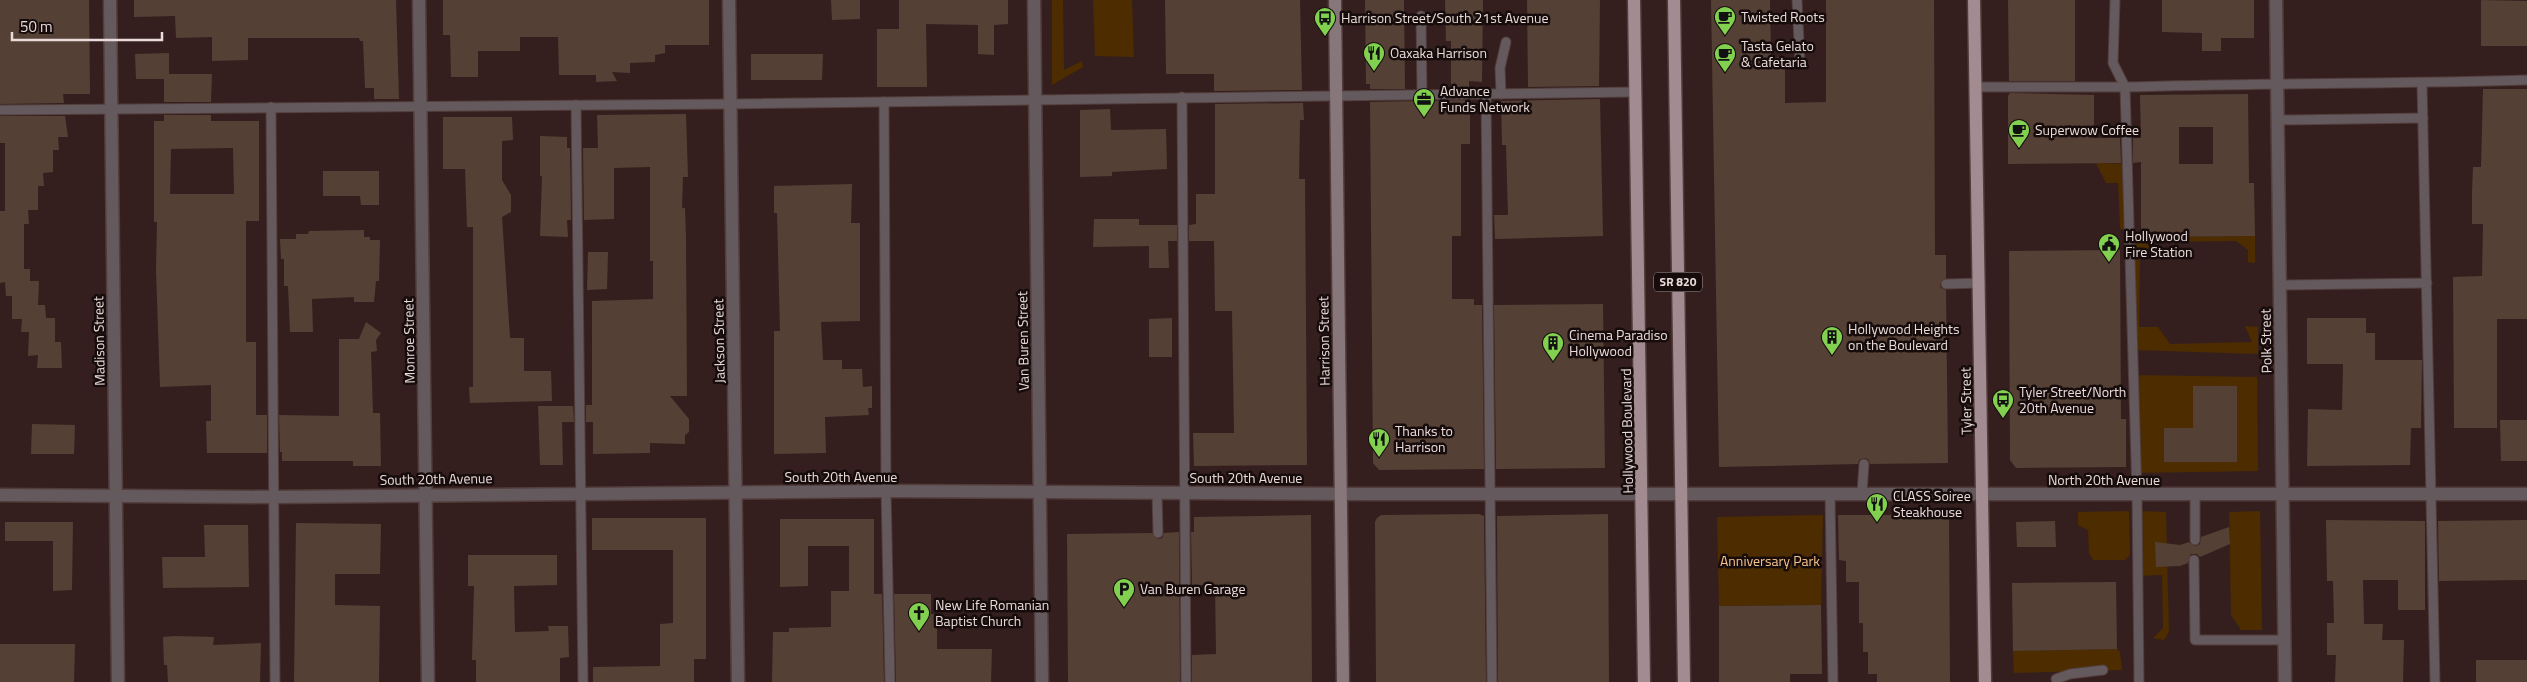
<svg xmlns="http://www.w3.org/2000/svg" width="2527" height="682" viewBox="0 0 2527 682" font-family="'Titillium Web',sans-serif">
  <style>
    .green { fill: #4d2c00 }
    .building { fill: #554036; fill-rule: evenodd }
    .lines { fill: none; stroke-linecap: round; stroke-linejoin: round }
    .service-casing { stroke: #523d3c; stroke-width: 11 }
    .minor-casing { stroke: #523d3c; stroke-width: 15 }
    .secondary-casing { stroke: #523d3c; stroke-width: 15 }
    .primary-casing { stroke: #523d3c; stroke-width: 15 }
    .service { stroke: #64595c; stroke-width: 9 }
    .minor { stroke: #64595c; stroke-width: 12 }
    .secondary { stroke: #87767a; stroke-width: 12 }
    .primary { stroke: #a28c92; stroke-width: 12 }
    .labels { text-anchor: middle; stroke-width: 5; stroke-linejoin: round; paint-order: stroke }
    .shield { fill: #160c0c; stroke: #aa9d9c; stroke-width: 1 }
    .shield-label { font-size: 12px; font-weight: bold; fill: #eadbda }
    .poi-label { font-size: 14px; fill: #eadbda; stroke: #160c0c; text-anchor: start }
    .street-label { font-size: 14px; fill: #eadbda; stroke: #160c0c }
    .park-label { font-size: 14px; fill: #f7c38c; stroke: #160c0c }
  </style>
  <rect width="100%" height="100%" fill="#351f1e"/>
  <!-- green -->
  <g class="green">
    <polygon points="1052,0 1063,0 1064,70 1082,61 1083,67 1052,85"/>
    <polygon points="1093,0 1132,0 1134,57 1095,56"/>
    <polygon points="2096,163 2127,164 2129,229 2120,229 2118,183 2106,183"/>
    <polygon points="2255,236 2255,263 2248,262 2248,250 2236,241 2147,242 2153,253 2140,256 2139,327 2158,327 2170,344 2252,342 2245,326 2258,327 2258,354 2133,350 2129,237"/>
    <polygon points="2134,375 2257,377 2258,471 2136,473"/>
    <polygon points="2129,511 2130,555 2125,560 2093,560 2089,553 2088,530 2078,525 2078,512"/>
    <polygon points="2137,511 2166,512 2169,632 2164,640 2153,638 2163,628 2162,575 2138,576"/>
    <polygon points="2260,511 2262,630 2241,630 2231,615 2229,512"/>
    <polygon points="1823,515 1821,605 1719,606 1717,517"/>
    <polygon points="2117,649 2120,652 2122,670 2014,673 2013,651"/>
  </g>
  <!-- building -->
  <g class="building">
    <polygon points="0,0 89,0 90,94 63,94 64,103 0,104"/>
    <polygon points="134,0 396,0 399,99 374,99 374,88 365,88 363,41 360,41 359,38 248,38 248,60 212,61 212,37 176,38 175,16 134,17"/>
    <polygon points="443,0 709,0 709,45 665,45 665,53 655,55 655,62 630,63 630,73 612,72 617,81 596,82 596,75 559,75 558,37 520,37 520,51 478,51 478,77 451,77 450,35 443,35"/>
    <polygon points="831,0 860,0 860,19 832,20"/>
    <polygon points="899,0 1008,0 1008,24 994,25 994,55 978,54 978,25 926,24 927,87 877,87 877,29 899,29"/>
    <polygon points="1165,0 1300,0 1302,90 1214,91 1214,74 1166,74"/>
    <polygon points="1365,0 1404,0 1405,89 1370,89 1370,84 1366,84"/>
    <polygon points="1445,0 1483,0 1482,82 1469,81 1469,88 1451,88 1451,41 1446,41"/>
    <polygon points="1527,0 1600,0 1599,86 1528,87"/>
    <polygon points="1711,0 1770,0 1771,57 1785,57 1785,103 1826,102 1826,0 1934,0 1935,255 1946,255 1946,278 1940,284 1941,288 1946,290 1948,463 1870,464 1868,459 1864,458 1859,460 1858,464 1719,467"/>
    <polygon points="2008,0 2075,0 2075,81 2009,81"/>
    <polygon points="2162,0 2254,0 2254,38 2221,38 2221,51 2202,51 2202,33 2162,32"/>
    <polygon points="2481,0 2527,1 2527,46 2481,46"/>
    <polygon points="169,53 169,74 212,74 211,102 164,102 164,79 136,79 135,54"/>
    <polygon points="751,54 823,54 822,80 751,80"/>
    <polygon points="2483,89 2527,89 2527,319 2497,319 2497,428 2454,428 2453,277 2482,276 2483,224 2472,224 2472,192 2473,167 2481,167"/>
    <polygon points="2010,93 2094,95 2094,138 2120,138 2121,163 2008,164 2008,96"/>
    <path d="M2248,94L2249,183H2254L2255,236L2141,237V162L2133,163V138H2141L2140,95ZM2179,127H2213V164H2179Z"/>
    <polygon points="1600,99 1603,236 1495,239 1494,215 1508,215 1506,145 1502,145 1501,101"/>
    <polygon points="1470,100 1470,144 1461,144 1461,236 1452,236 1452,299 1474,299 1474,305 1482,305 1484,469 1379,470 1373,463 1370,102"/>
    <polygon points="1303,103 1304,120 1300,120 1299,179 1305,179 1307,465 1194,466 1193,433 1234,433 1232,311 1215,311 1214,241 1189,241 1189,225 1196,224 1196,194 1215,194 1215,104"/>
    <polygon points="1110,109 1111,130 1166,129 1167,169 1112,172 1112,176 1080,177 1080,110"/>
    <polygon points="686,114 688,177 683,177 682,208 685,208 686,238 687,396 670,396 689,419 689,432 685,435 685,444 650,443 650,453 593,454 593,422 586,422 586,405 592,405 592,301 653,299 653,261 650,261 650,167 614,168 614,219 584,220 583,148 598,148 597,115"/>
    <path d="M164,115H211V121H259V221H246V342H256V415H267V453H207L206,421H211V385L160,387L156,270L157,222H154V121H164ZM233,148L234,194H170L171,149Z"/>
    <polygon points="0,116 65,116 68,137 58,137 59,150 53,150 53,172 43,173 44,186 38,186 38,210 28,210 29,224 24,224 24,269 30,269 30,281 39,281 38,305 45,305 46,318 55,318 55,342 61,342 62,368 37,368 38,355 28,356 29,332 21,332 22,319 12,319 12,296 6,296 5,282 0,283 0,211 5,211 5,143 0,143"/>
    <polygon points="443,117 512,117 513,140 502,141 502,180 511,195 511,212 502,217 510,338 524,338 524,371 551,371 552,401 470,403 469,387 473,387 473,227 467,227 465,169 443,169"/>
    <polygon points="540,136 567,137 567,148 570,148 571,220 567,220 568,237 540,236 542,176 540,176"/>
    <polygon points="323,171 379,171 379,205 361,205 360,196 323,196"/>
    <polygon points="852,184 851,223 860,223 860,321 821,322 823,360 842,360 842,369 862,369 863,387 872,386 872,408 868,408 869,415 825,417 826,453 774,454 774,331 780,331 777,213 774,213 774,186"/>
    <polygon points="1094,219 1139,219 1139,225 1177,225 1177,241 1168,241 1169,268 1149,268 1149,246 1093,247"/>
    <polygon points="364,230 364,237 370,237 370,240 380,240 379,281 376,281 374,302 354,302 354,297 312,299 313,332 290,332 288,286 284,286 284,259 281,259 280,239 296,239 296,234 308,234 309,231"/>
    <polygon points="2120,250 2121,419 2126,419 2126,467 2016,468 2010,460 2009,251"/>
    <polygon points="588,252 608,252 607,289 587,290"/>
    <polygon points="1603,304 1605,468 1496,469 1494,305"/>
    <polygon points="1172,318 1172,357 1149,357 1149,319"/>
    <polygon points="2307,318 2366,318 2366,333 2375,333 2375,360 2422,360 2421,428 2411,428 2410,465 2307,466 2308,409 2342,410 2343,364 2307,364"/>
    <polygon points="366,322 381,333 376,340 377,351 371,352 373,413 380,413 381,466 353,466 353,461 282,461 282,452 280,452 279,415 339,416 339,339 359,339"/>
    <polygon points="2193,386 2237,386 2237,462 2164,462 2164,428 2193,428"/>
    <polygon points="538,406 573,406 574,422 562,422 563,465 540,465"/>
    <polygon points="2500,420 2527,420 2527,461 2501,461"/>
    <polygon points="32,424 75,425 74,454 31,454"/>
    <polygon points="1479,514 1484,516 1486,682 1376,682 1375,522 1377,518 1381,515"/>
    <polygon points="1608,514 1609,682 1498,682 1497,516"/>
    <polygon points="1311,515 1312,682 1192,682 1192,655 1216,654 1215,585 1192,585 1191,532 1194,532 1194,517"/>
    <polygon points="1838,515 1949,515 1950,682 1877,682 1877,674 1868,674 1868,652 1863,652 1863,623 1859,623 1859,582 1846,582 1846,561 1839,560"/>
    <polygon points="592,518 706,518 706,659 694,659 694,682 593,682 593,667 660,666 660,624 673,623 673,550 592,550"/>
    <polygon points="780,519 874,519 874,594 882,594 884,682 772,682 773,632 789,632 789,628 831,627 831,591 849,591 849,546 808,546 808,586 780,587"/>
    <polygon points="2326,520 2425,521 2425,610 2398,610 2398,580 2363,580 2364,624 2383,624 2382,640 2404,640 2403,682 2335,682 2336,655 2327,655 2327,623 2334,623 2333,581 2327,581"/>
    <polygon points="2527,520 2527,580 2439,581 2438,521"/>
    <polygon points="2055,521 2056,547 2017,547 2016,522"/>
    <polygon points="5,522 73,522 72,590 53,591 53,541 5,541"/>
    <polygon points="296,523 381,524 380,574 335,574 335,605 380,606 379,682 294,682"/>
    <polygon points="204,525 248,525 249,587 163,588 162,557 205,557"/>
    <polygon points="2229,527 2230,544 2200,557 2197,554 2191,554 2188,563 2180,566 2156,567 2155,542 2180,545 2189,542 2195,546 2200,544 2201,537"/>
    <polygon points="1179,532 1180,682 1068,682 1067,534 1152,533 1158,539 1162,538 1164,533"/>
    <polygon points="468,555 557,555 557,585 514,586 515,632 549,631 548,626 568,626 569,657 560,658 560,682 476,682 476,660 472,660 474,586 468,586"/>
    <polygon points="2116,582 2117,649 2013,651 2012,583"/>
    <polygon points="894,594 931,594 931,614 937,614 937,649 992,649 991,682 896,682"/>
    <polygon points="1821,605 1822,674 1790,674 1790,682 1719,682 1719,606"/>
    <polygon points="174,636 214,637 213,645 261,643 260,682 168,682 167,665 164,665 163,637"/>
    <polygon points="0,644 75,644 74,682 0,682"/>
    <rect x="2476" y="660" width="51" height="22"/>
  </g>
  <g class="lines">
    <!-- service casing -->
    <g class="service-casing">
      <g id="service">
        <polyline points="1797,0 1800,63"/>
        <path d="M2115,0L2113,63L2125,87C2259,83 2393,84 2527,80"/>
        <polyline points="1421,16 1422,94"/>
        <polyline points="2422,84 2435,682"/>
        <polyline points="1975,87 2125,87 2137,495 2139,682"/>
        <polyline points="1486,94 1492,682"/>
        <polyline points="1501,94 1500,68 1506,42"/>
        <polyline points="1182,97 1186,682"/>
        <polyline points="884,102 886,491 890,682"/>
        <polyline points="576,105 583,682"/>
        <polyline points="271,107 275,682"/>
        <polyline points="0,110 731,104 1635,92"/>
        <polyline points="2278,120 2423,118"/>
        <polyline points="1946,284 1980,283"/>
        <polyline points="2280,285 2427,283"/>
        <polyline points="1157,493 1158,533"/>
        <polyline points="1830,493 1833,682"/>
        <polyline points="1862,493 1864,464"/>
        <polyline points="2195,495 2195,540"/>
        <polyline points="2194,560 2195,640 2284,640"/>
        <polyline points="2056,679 2070,674 2103,670"/>
      </g>
    </g>
    <!-- minor casing -->
    <g class="minor-casing">
      <g id="minor">
        <polyline points="110,0 118,682"/>
        <polyline points="419,0 428,682"/>
        <polyline points="729,0 738,682"/>
        <polyline points="1034,0 1042,682"/>
        <polyline points="2276,0 2285,682"/>
        <polyline points="0,495 272,497 886,491 1367,494 2527,494"/>
      </g>
    </g>
    <!-- secondary casing -->
    <g class="secondary-casing">
      <polyline id="secondary" points="1335,0 1343,682"/>
    </g>
    <!-- primary casing -->
    <g class="primary-casing">
      <g id="primary">
        <polyline points="1634,0 1644,682"/>
        <polyline points="1674,0 1684,682"/>
        <polyline points="1974,0 1985,682"/>
      </g>
    </g>
    <!-- service -->
    <use href="#service" class="service"/>
    <!-- minor -->
    <use href="#minor" class="minor"/>
    <!-- secondary -->
    <use href="#secondary" class="secondary"/>
    <!-- primary -->
    <use href="#primary" class="primary"/>
  </g>
  <!-- icons -->
  <defs>
    <g id="cafe-pin" transform="scale(1.125)"><path d="M0 17L-7.5 6A9.5 9.5 0 1 1 7.5 6Z" fill="#82d04f" stroke="#160c0c"/><path d="M-5.5-4.5H6V0H3Q3 3.5 0 3.5H-2.5Q-5.5 3.5-5.5 0ZM3-3.2v2h1.7v-2ZM-6 4.5H4V6H-6Z" fill="#111"/></g>
    <g id="bus-pin" transform="scale(1.125)"><path d="M0 17L-7.5 6A9.5 9.5 0 1 1 7.5 6Z" fill="#82d04f" stroke="#160c0c"/><path d="M-5-6H5V4H4V6H2V4H-2V6H-4V4H-5ZM-3.5-4V0h7V-4ZM-3.5 1.2v1.5H-2V1.2ZM2 1.2v1.5H3.5V1.2Z" fill="#111"/></g>
    <g id="restaurant-pin" transform="scale(1.125)"><path d="M0 17L-7.5 6A9.5 9.5 0 1 1 7.5 6Z" fill="#82d04f" stroke="#160c0c"/><path d="M-5-6h1v4h1v-4h1v4h1v-4h1v5L-1.5 .5V6h-2V.5L-5-1ZM5-6V6H3V1.5H1.5Q1.5-4 5-6Z" fill="#111"/></g>
    <g id="office-pin" transform="scale(1.125)"><path d="M0 17L-7.5 6A9.5 9.5 0 1 1 7.5 6Z" fill="#82d04f" stroke="#160c0c"/><path d="M-6-3h4V-5.5h4V-3h4V5H-6ZM-1-4.5V-3h2v-1.5ZM-6 0V1H6V0Z" fill="#111"/></g>
    <g id="civic-pin" transform="scale(1.125)"><path d="M0 17L-7.5 6A9.5 9.5 0 1 1 7.5 6Z" fill="#82d04f" stroke="#160c0c"/><path d="M-.6-6.5H3V-4.5H.6V-3L4-1V1h2V6H-6V1h2V-1L-.6-3ZM-1.2 2.5V6h2.4V2.5Z" fill="#111"/></g>
    <g id="building-pin" transform="scale(1.125)"><path d="M0 17L-7.5 6A9.5 9.5 0 1 1 7.5 6Z" fill="#82d04f" stroke="#160c0c"/><path d="M-4-6H4V6H1V3H-1V6H-4ZM-2.5-4.3h1.7v1.8h-1.7ZM.8-4.3h1.7v1.8H.8ZM-2.5-1h1.7V.8h-1.7ZM.8-1h1.7V.8H.8Z" fill="#111"/></g>
    <g id="parking-pin" transform="scale(1.125)"><path d="M0 17L-7.5 6A9.5 9.5 0 1 1 7.5 6Z" fill="#82d04f" stroke="#160c0c"/><path d="M-3.5-5.5H1a3.5 3.5 0 0 1 0 7H-1V5.5H-3.5ZM-1-3.4V-.6H.8a1.4 1.4 0 0 0 0-2.8Z" fill="#111"/></g>
    <g id="church-pin" transform="scale(1.125)"><path d="M0 17L-7.5 6A9.5 9.5 0 1 1 7.5 6Z" fill="#82d04f" stroke="#160c0c"/><path d="M-1.2-6h2.4v3.5h3.3v2.4h-3.3V6h-2.4V-.1h-3.3v-2.4h3.3Z" fill="#111"/></g>
  </defs>
  <g fill-rule="evenodd">
    <use href="#cafe-pin" x="1725" y="17"/>
    <use href="#bus-pin" x="1325" y="18"/>
    <use href="#restaurant-pin" x="1374" y="53"/>
    <use href="#cafe-pin" x="1725" y="54"/>
    <use href="#office-pin" x="1424" y="99"/>
    <use href="#cafe-pin" x="2019" y="130"/>
    <use href="#civic-pin" x="2109" y="244"/>
    <use href="#building-pin" x="1832" y="337"/>
    <use href="#building-pin" x="1553" y="343"/>
    <use href="#bus-pin" x="2003" y="400"/>
    <use href="#restaurant-pin" x="1379" y="439"/>
    <use href="#restaurant-pin" x="1877" y="504"/>
    <use href="#parking-pin" x="1124" y="589"/>
    <use href="#church-pin" x="919" y="613"/>
  </g>
  <g class="labels">
    <!-- shield labels -->
    <rect class="shield" x="1654" y="272.5" width="48" height="19" rx="4"/>
    <g class="shield-label">
      <text x="1678" y="286">SR 820</text>
    </g>
    <!-- poi labels -->
    <g class="poi-label">
      <text x="1741" y="22">Twisted Roots</text>
      <text x="1341" y="23">Harrison Street/South 21st Avenue</text>
      <text x="1741" y="51">Tasta Gelato<tspan x="1741" dy="16">&amp; Cafetaria</tspan></text>
      <text x="1390" y="58">Oaxaka Harrison</text>
      <text x="1440" y="96">Advance<tspan x="1440" dy="16">Funds Network</tspan></text>
      <text x="2035" y="135">Superwow Coffee</text>
      <text x="2125" y="241">Hollywood<tspan x="2125" dy="16">Fire Station</tspan></text>
      <text x="1848" y="334">Hollywood Heights<tspan x="1848" dy="16">on the Boulevard</tspan></text>
      <text x="1569" y="340">Cinema Paradiso<tspan x="1569" dy="16">Hollywood</tspan></text>
      <text x="2019" y="397">Tyler Street/North<tspan x="2019" dy="16">20th Avenue</tspan></text>
      <text x="1395" y="436">Thanks to<tspan x="1395" dy="16">Harrison</tspan></text>
      <text x="1893" y="501">CLASS Soiree<tspan x="1893" dy="16">Steakhouse</tspan></text>
      <text x="1140" y="594">Van Buren Garage</text>
      <text x="935" y="610">New Life Romanian<tspan x="935" dy="16">Baptist Church</tspan></text>
    </g>
    <!-- street labels -->
    <g class="street-label">
      <text transform="translate(99 341) rotate(-91)" y="5">Madison Street</text>
      <text transform="translate(409 341) rotate(-91)" y="5">Monroe Street</text>
      <text transform="translate(719 341) rotate(-91)" y="5">Jackson Street</text>
      <text transform="translate(1023 341) rotate(-91)" y="5">Van Buren Street</text>
      <text transform="translate(1324 341) rotate(-91)" y="5">Harrison Street</text>
      <text transform="translate(2266 341) rotate(-91)" y="5">Polk Street</text>
      <text transform="translate(1966 401) rotate(-91)" y="5">Tyler Street</text>
      <text transform="translate(1627 431) rotate(-91)" y="5">Hollywood Boulevard</text>
      <text x="841" y="482">South 20th Avenue</text>
      <text x="1246" y="483">South 20th Avenue</text>
      <text transform="translate(436 479) rotate(-1)" y="5">South 20th Avenue</text>
      <text x="2104" y="485">North 20th Avenue</text>
    </g>
    <!-- park labels -->
    <g class="park-label">
      <text x="1770" y="566">Anniversary Park</text>
    </g>
  </g>
  <!-- scale -->
  <path d="M12 32v8h150v-8" fill="none" stroke="#eadbda" stroke-width="2.5"/>
  <text x="20" y="32" font-size="15" fill="#eadbda" stroke="#160c0c" stroke-width="4" paint-order="stroke">50 m</text>
</svg>
